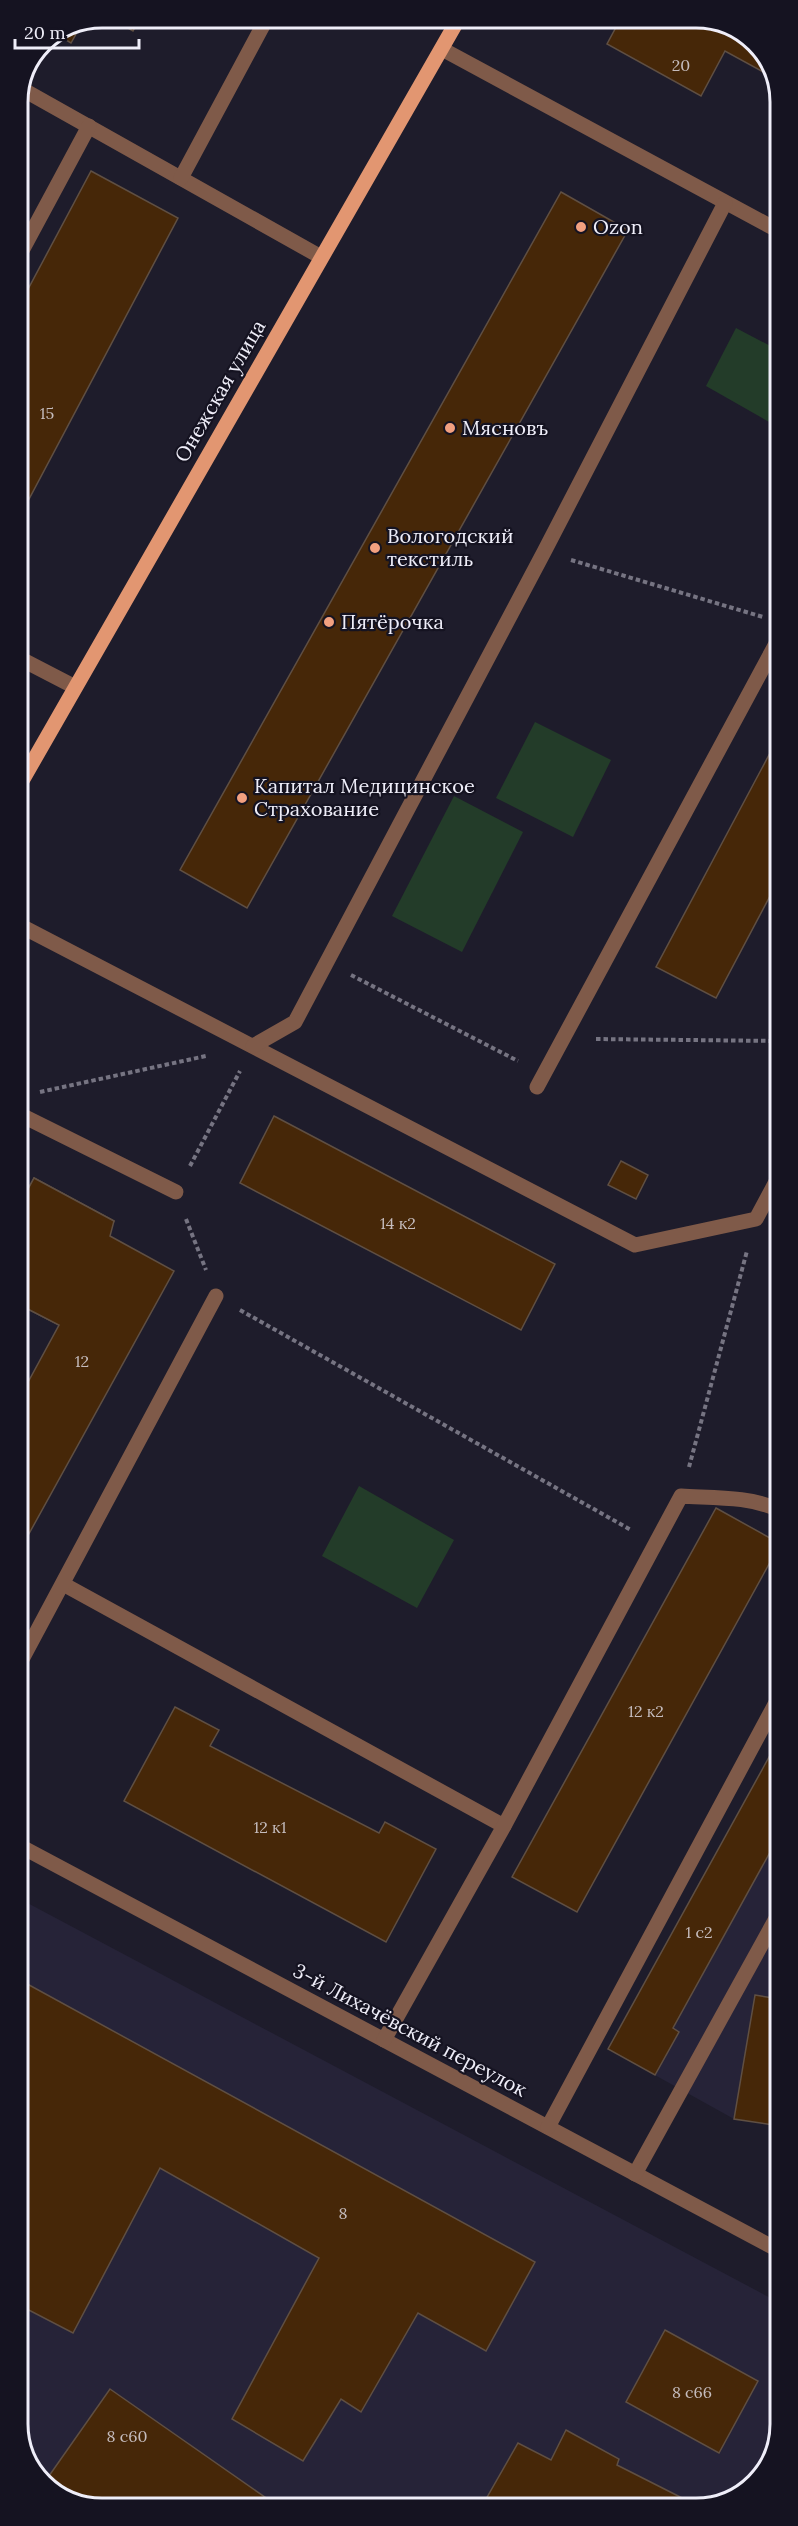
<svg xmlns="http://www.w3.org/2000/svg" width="798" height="2526" viewBox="0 0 798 2526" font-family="Lora,serif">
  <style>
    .built { fill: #262338 }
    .green { fill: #233c29 }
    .building { fill: #462708; stroke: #5f4f43; stroke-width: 1.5 }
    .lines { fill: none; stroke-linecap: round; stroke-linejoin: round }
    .path { stroke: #767482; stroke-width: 4; stroke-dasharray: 4.5 3; stroke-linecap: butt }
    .minor { stroke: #7f5a49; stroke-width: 15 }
    .major { stroke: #e29671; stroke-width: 15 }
    .poi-dot { fill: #f2a080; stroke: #151321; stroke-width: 2 }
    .labels { text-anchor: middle; stroke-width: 4.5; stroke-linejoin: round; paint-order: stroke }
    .number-label { font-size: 16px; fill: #c5bcbd }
    .poi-label { font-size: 20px; fill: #efeef9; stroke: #151321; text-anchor: start }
    .street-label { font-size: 20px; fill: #efeef9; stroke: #151321 }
    .rim { fill: none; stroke: #efeef9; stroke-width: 3 }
  </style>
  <rect width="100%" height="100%" fill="#1e1c2b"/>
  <!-- built -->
  <g class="built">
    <polygon points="779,1739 780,2126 734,2119 608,2049"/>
    <polygon points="20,1899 780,2303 780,2424 762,2475 717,2505 97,2508 47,2487 21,2445"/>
  </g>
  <!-- green -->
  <g class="green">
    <polygon points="736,328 778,350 778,427 706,386"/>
    <polygon points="535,722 611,760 573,837 496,798"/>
    <polygon points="454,796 523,832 462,952 392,916"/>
    <polygon points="359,1486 454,1540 417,1608 322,1556"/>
  </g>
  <!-- building -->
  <g class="building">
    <polygon points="110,18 140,18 133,31"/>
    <polygon points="621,18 701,18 751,39 776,79 725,51 701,96 607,44"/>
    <polygon points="80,27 71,43 59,36"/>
    <polygon points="91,171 178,218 19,518 18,308"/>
    <polygon points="561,192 628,230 247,908 180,870"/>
    <polygon points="778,738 778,881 716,998 656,967"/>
    <polygon points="274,1116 555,1264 521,1330 240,1183"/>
    <polygon points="621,1161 648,1175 636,1199 608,1185"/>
    <polygon points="34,1178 114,1221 59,1325 20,1305 19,1206"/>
    <polygon points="34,1178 114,1221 110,1236 174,1271 20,1550 20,1397 59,1325 20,1305 19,1206"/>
    <polygon points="716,1508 779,1543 779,1546 577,1912 512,1877"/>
    <polygon points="175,1707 219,1730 210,1746 379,1833 385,1822 436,1849 386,1942 124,1801"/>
    <polygon points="779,1739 779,1836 673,2028 679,2032 655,2075 608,2049"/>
    <polygon points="20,1980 535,2262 486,2351 418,2313 361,2412 341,2399 303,2461 232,2419 319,2258 160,2168 73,2333 21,2306"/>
    <polygon points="755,1995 779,1999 780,2126 734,2119"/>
    <polygon points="665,2330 758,2381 719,2453 626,2402"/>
    <polygon points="110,2389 269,2500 264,2507 97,2508 47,2487 44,2483"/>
    <polygon points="566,2430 619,2459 617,2465 696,2505 482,2506 518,2443 551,2460"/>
  </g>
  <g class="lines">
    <!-- path -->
    <g class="path">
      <polyline points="571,560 763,617"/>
      <polyline points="351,975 518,1061"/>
      <polyline points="596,1039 778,1041"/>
      <polyline points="40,1092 206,1056"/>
      <polyline points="190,1166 240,1071"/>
      <polyline points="186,1219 206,1270"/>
      <polyline points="240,1310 631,1530"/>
      <polyline points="689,1467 747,1251"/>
    </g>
    <!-- minor -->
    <g class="minor">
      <polyline points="442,49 777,230"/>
      <polyline points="22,89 321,257"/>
      <polyline points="181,178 267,18"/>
      <polyline points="18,258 89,126"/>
      <polyline points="19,658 75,687"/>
      <polyline points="19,925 635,1245 756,1219 779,1176"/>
      <polyline points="253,1046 295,1022 544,552 725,203"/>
      <polyline points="537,1087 778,640"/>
      <polyline points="19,1114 176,1192"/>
      <polyline points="63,1584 504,1826"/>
      <polyline points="20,1663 216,1296"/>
      <polyline points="20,1846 780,2251"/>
      <path d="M384,2040L504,1826L681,1496C713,1498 750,1496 779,1510"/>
      <polyline points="548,2127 779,1697"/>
      <polyline points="635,2174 779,1913"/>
    </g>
    <!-- major -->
    <polyline class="major" points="19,786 459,18"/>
  </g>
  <!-- markers -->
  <g class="poi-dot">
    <circle cx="581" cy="227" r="6"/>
    <circle cx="450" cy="428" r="6"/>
    <circle cx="375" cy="548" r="6"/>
    <circle cx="329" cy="622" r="6"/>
    <circle cx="242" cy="798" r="6"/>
  </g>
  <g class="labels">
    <!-- number labels -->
    <g class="number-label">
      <text x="681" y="71">20</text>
      <text x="47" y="419">15</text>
      <text x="398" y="1229">14 к2</text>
      <text x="82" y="1367">12</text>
      <text x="646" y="1717">12 к2</text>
      <text x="270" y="1833">12 к1</text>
      <text x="699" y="1938">1 с2</text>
      <text x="343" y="2219">8</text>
      <text x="692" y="2398">8 с66</text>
      <text x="127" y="2442">8 с60</text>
    </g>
    <!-- poi labels -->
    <g class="poi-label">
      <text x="593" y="234">Ozon</text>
      <text x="462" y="435">Мясновъ</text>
      <text x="387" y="543">Вологодский<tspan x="387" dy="23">текстиль</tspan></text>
      <text x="341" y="629">Пятёрочка</text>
      <text x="254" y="793">Капитал Медицинское<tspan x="254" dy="23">Страхование</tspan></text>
    </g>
    <!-- street labels -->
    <g class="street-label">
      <text transform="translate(220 391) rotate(-60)" y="7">Онежская улица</text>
      <text transform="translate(410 2030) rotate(28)" y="7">3-й Лихачёвский переулок</text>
    </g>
  </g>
  <!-- crop -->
  <path d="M0 0H798V2526H0ZM102 28H696A74 74 0 0 1 770 102V2424A74 74 0 0 1 696 2498H102A74 74 0 0 1 28 2424V102A74 74 0 0 1 102 28Z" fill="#151321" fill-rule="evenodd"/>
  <path class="rim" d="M102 28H696A74 74 0 0 1 770 102V2424A74 74 0 0 1 696 2498H102A74 74 0 0 1 28 2424V102A74 74 0 0 1 102 28Z"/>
  <!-- scale -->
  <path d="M15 39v9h124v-9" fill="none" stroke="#efeef9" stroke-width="3"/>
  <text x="24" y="39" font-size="18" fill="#efeef9" stroke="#151321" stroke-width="4.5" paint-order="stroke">20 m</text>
</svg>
